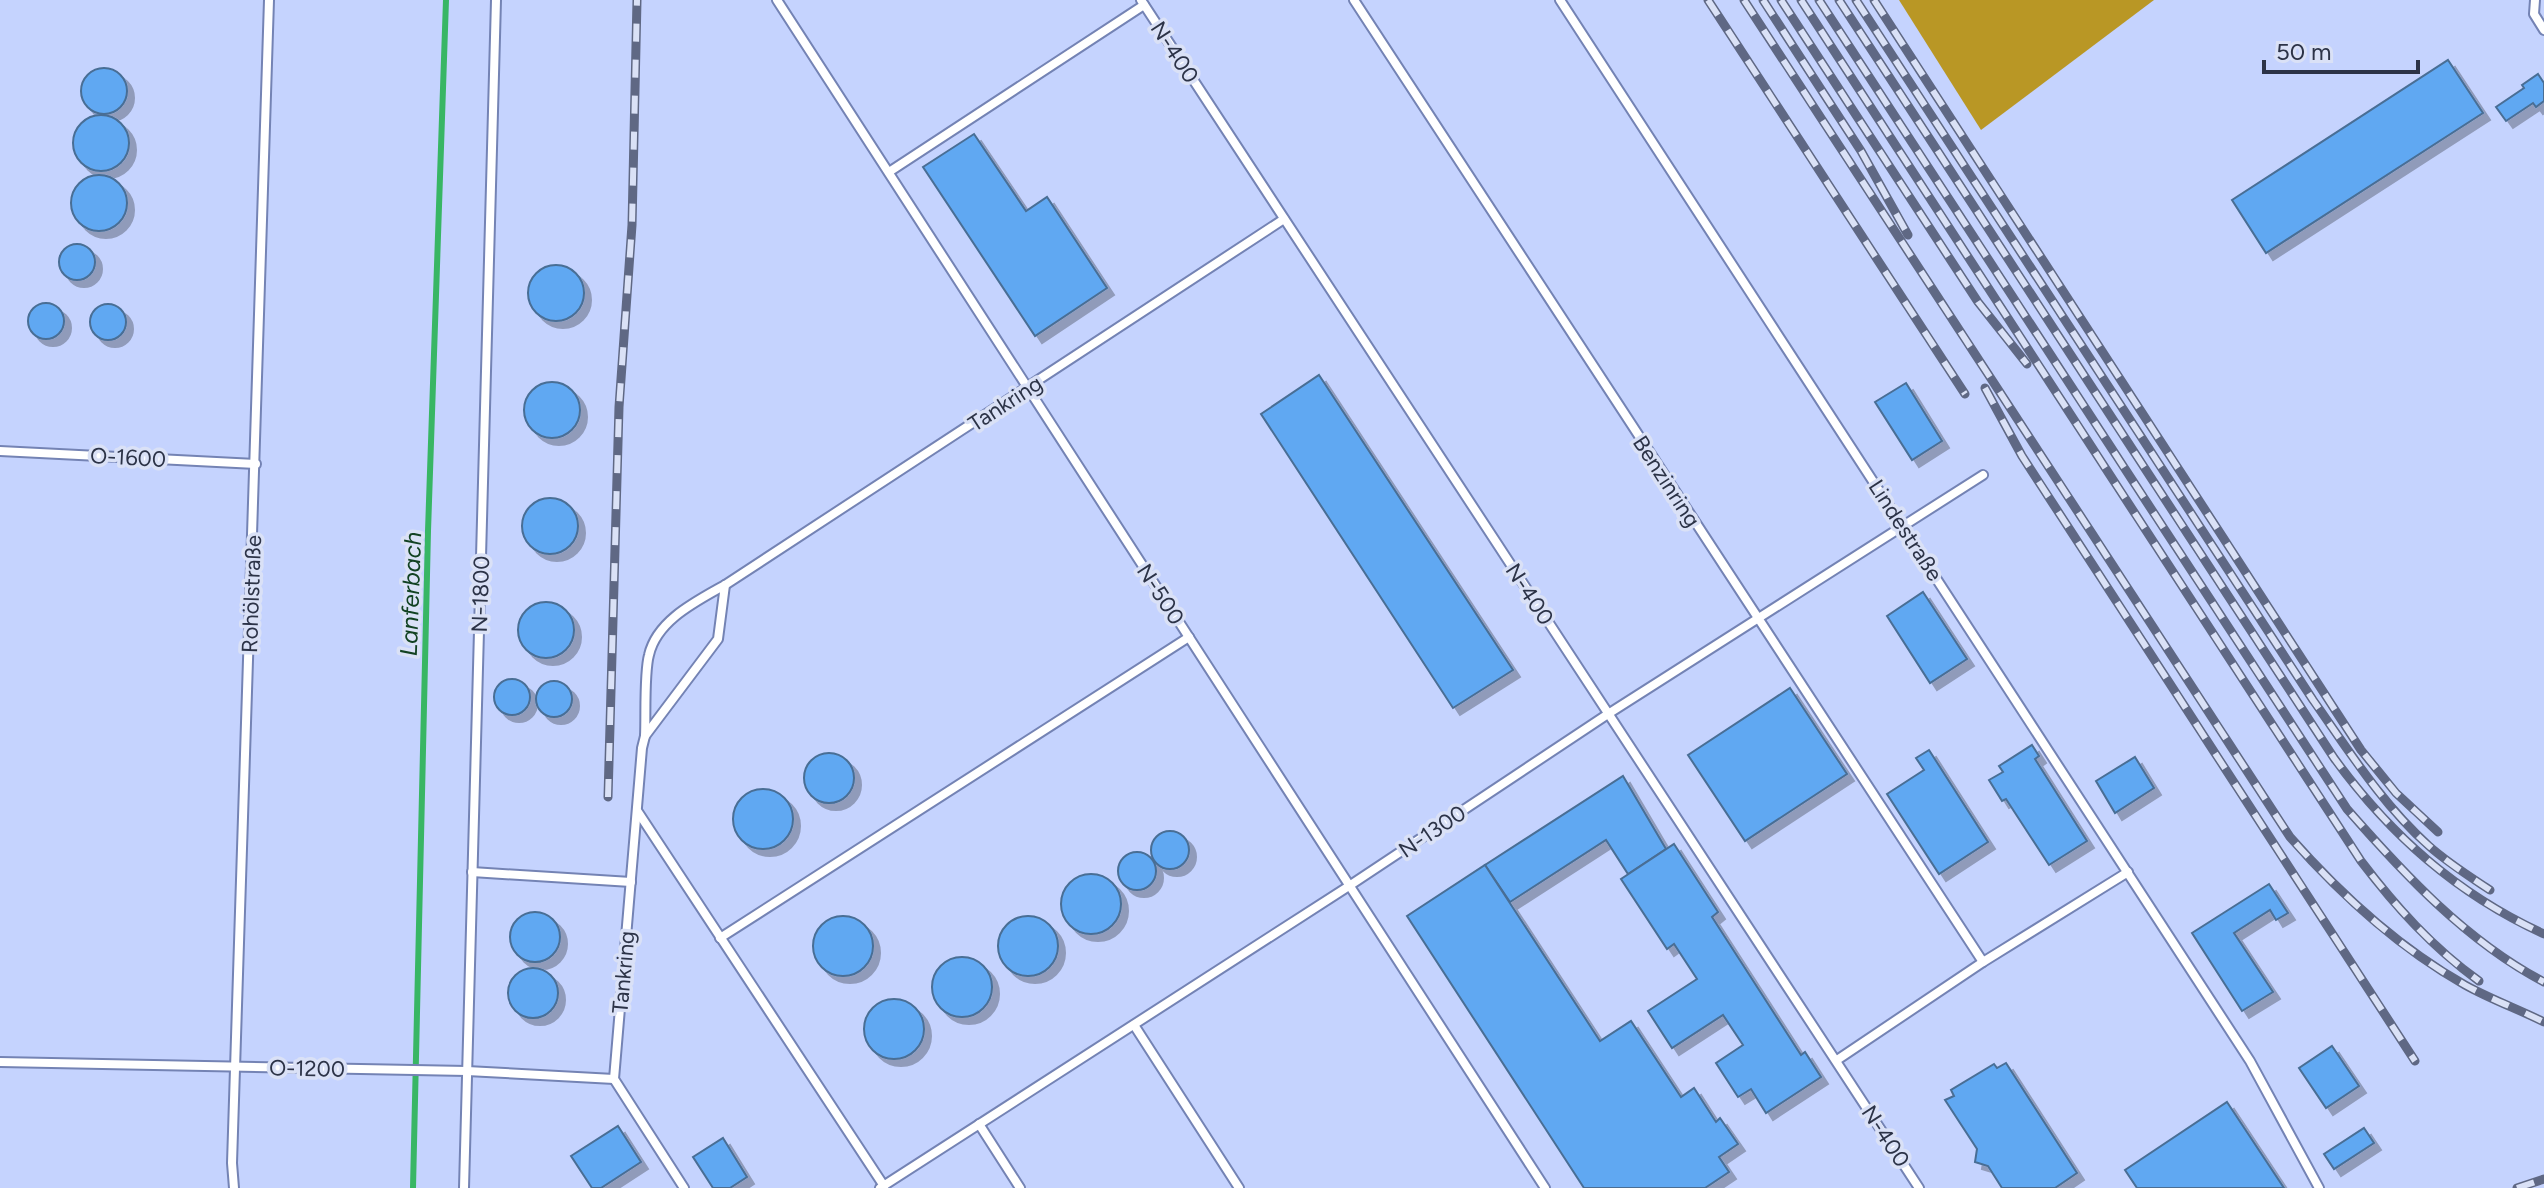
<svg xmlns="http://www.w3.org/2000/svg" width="2544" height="1188" viewBox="0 0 2544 1188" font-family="Figtree,sans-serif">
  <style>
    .forest { fill: #b99725 }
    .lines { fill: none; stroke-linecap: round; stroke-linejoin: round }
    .stream { stroke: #38b664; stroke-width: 6 }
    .building { fill: #61a8f2; stroke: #486e95; stroke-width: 2; filter: url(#shadow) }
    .service-casing { stroke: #7483b4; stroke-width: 12 }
    .service { stroke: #fff; stroke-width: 8 }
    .rail-casing { stroke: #5f6884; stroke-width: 9 }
    .rail { stroke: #dae1f6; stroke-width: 6; stroke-dasharray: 18; stroke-linecap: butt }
    .labels { text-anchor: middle; stroke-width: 7; stroke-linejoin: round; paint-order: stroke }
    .street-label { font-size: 22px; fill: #2c3347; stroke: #dae1f6 }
    .water-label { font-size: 24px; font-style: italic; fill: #124222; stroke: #dae1f6 }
  </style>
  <defs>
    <filter id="shadow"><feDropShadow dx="7" dy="7" stdDeviation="0" flood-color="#0004"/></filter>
  </defs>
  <rect width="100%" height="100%" fill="#c5d3fe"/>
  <!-- forest -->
  <polygon class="forest" points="1899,0 2154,0 1981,130"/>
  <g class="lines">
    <!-- stream -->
    <polyline class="stream" points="413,1188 428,531 446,0"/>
  </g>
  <!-- building -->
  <g class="building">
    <polygon points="2448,60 2483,113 2266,253 2232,200"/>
    <circle cx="104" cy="91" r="23"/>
    <polygon points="2538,74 2544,83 2544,101 2536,107 2533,103 2506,121 2496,107 2524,88 2522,85"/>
    <circle cx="101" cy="143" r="28"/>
    <polygon points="974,134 1026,211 1047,197 1107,288 1035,336 923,167"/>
    <circle cx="99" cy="203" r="28"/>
    <circle cx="77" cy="262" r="18"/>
    <circle cx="556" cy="293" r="28"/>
    <circle cx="46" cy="321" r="18"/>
    <circle cx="108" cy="322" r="18"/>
    <polygon points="1319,375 1513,670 1453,708 1261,414"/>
    <circle cx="552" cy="410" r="28"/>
    <polygon points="1906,383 1942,441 1912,460 1875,402"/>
    <circle cx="550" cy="526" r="28"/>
    <polygon points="1923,592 1967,659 1930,683 1887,616"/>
    <circle cx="546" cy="630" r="28"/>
    <circle cx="512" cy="697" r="18"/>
    <circle cx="554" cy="699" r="18"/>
    <polygon points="1790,688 1847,774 1745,841 1688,755"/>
    <polygon points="2032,745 2039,756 2035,759 2087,841 2049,865 2006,799 2002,801 1989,780 2003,772 1999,766"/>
    <polygon points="1929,750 1988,842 1939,874 1887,794 1924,770 1916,758"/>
    <circle cx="829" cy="778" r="25"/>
    <polygon points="2135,757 2154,788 2115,813 2096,781"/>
    <polygon points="1623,776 1666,849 1628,874 1606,840 1510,902 1485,865"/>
    <circle cx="763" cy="819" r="30"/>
    <circle cx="1170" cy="850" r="19"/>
    <polygon points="1674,844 1718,912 1712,917 1801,1055 1805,1052 1821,1077 1766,1113 1751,1089 1738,1097 1716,1063 1743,1045 1723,1015 1672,1048 1648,1011 1697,979 1674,944 1667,949 1621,879"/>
    <circle cx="1137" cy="871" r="19"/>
    <polygon points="1485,865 1600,1041 1631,1021 1681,1097 1694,1088 1716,1122 1720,1118 1738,1144 1719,1157 1729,1172 1705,1188 1584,1188 1407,916"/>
    <circle cx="1091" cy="904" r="30"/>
    <polygon points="2269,884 2288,913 2276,920 2270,910 2234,933 2273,992 2242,1011 2192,933"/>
    <circle cx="535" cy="937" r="25"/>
    <circle cx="843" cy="946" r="30"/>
    <circle cx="1028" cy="946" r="30"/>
    <circle cx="962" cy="987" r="30"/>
    <circle cx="533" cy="993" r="25"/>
    <circle cx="894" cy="1029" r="30"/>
    <polygon points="2332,1046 2359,1086 2326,1108 2299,1068"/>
    <polygon points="2006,1063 2077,1173 2055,1188 2002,1188 1988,1166 1975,1162 1977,1149 1945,1100 1954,1096 1951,1090 1994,1064 1997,1068"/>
    <polygon points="2227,1102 2284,1188 2137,1188 2125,1170"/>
    <polygon points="618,1126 641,1162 601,1188 592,1188 571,1156"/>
    <polygon points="2364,1128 2374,1143 2334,1169 2324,1154"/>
    <polygon points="723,1138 747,1177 730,1188 713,1188 693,1157"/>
  </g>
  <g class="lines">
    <!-- service casing -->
    <g class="service-casing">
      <g id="service">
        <polyline points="777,0 1545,1188"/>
        <polyline points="1141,0 1919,1188"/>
        <polyline points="1354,0 1983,962"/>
        <polyline points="1560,0 2250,1061 2319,1188"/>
        <polyline points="2535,0 2534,14 2544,30"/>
        <polyline points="889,172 1144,5"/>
        <polyline points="0,451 256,464"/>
        <path d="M645,736C646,715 644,673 649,655C657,620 697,601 725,585L1284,219"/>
        <polyline points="638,812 884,1186"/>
        <polyline points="472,872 631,882"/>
        <polyline points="720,938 1189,637"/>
        <polyline points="1134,1025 1239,1188"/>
        <polyline points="1837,1060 1983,962 2128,872"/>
        <polyline points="0,1062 467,1071 614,1079"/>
        <polyline points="979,1124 1020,1188"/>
        <polyline points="234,1188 232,1163 269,0"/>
        <polyline points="464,1188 496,0"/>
        <polyline points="684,1188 614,1079 642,748 645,736 718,639 725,585"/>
        <polyline points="880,1188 1349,886 1608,714 1983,475"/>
      </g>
    </g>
    <!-- service -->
    <use href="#service" class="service"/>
    <!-- rail casing -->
    <g class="rail-casing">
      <g id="rail">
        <polyline points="1708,0 1965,394"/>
        <path d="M1744,0L2290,837C2341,895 2398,947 2465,985C2490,999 2518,1009 2544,1022"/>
        <polyline points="1763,0 1861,151 1908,235"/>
        <polyline points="1781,0 1978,302 2027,364"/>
        <path d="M1801,0L2361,861C2396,907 2432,947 2479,981"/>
        <path d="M1819,0L2347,809C2404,874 2466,941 2544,982"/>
        <path d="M1839,0L2334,758C2390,835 2457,894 2544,934"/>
        <path d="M1856,0L2313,700C2349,751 2382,804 2429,846C2448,863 2469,876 2490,890"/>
        <polyline points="1874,0 2361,750 2396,793 2438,832"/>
        <polyline points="1985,388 2022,456 2415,1061"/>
        <polyline points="608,797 619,407 632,225 637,0"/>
        <polyline points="2517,1188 2544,1179"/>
      </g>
    </g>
    <!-- rail -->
    <use href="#rail" class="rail"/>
  </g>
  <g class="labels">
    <!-- street labels -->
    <g class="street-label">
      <text transform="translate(1175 52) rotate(57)" y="8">N-400</text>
      <text transform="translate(1005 403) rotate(-33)" y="8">Tankring</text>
      <text transform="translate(128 457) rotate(3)" y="8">O-1600</text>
      <text transform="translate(1667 481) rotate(57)" y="8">Benzinring</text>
      <text transform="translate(1906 530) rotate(57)" y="8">Lindestraße</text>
      <text transform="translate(251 594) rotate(-88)" y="8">Rohölstraße</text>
      <text transform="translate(480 594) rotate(-88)" y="8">N-1800</text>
      <text transform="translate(1161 594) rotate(57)" y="8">N-500</text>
      <text transform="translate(1530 594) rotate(57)" y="8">N-400</text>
      <text transform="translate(1432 831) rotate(-34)" y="8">N-1300</text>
      <text transform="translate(623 972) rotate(-85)" y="8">Tankring</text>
      <text transform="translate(307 1068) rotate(1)" y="8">O-1200</text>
      <text transform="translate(1886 1136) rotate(57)" y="8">N-400</text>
    </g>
    <!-- water labels -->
    <g class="water-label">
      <text transform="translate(411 594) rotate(-88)" y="8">Lanferbach</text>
    </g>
  </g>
  <!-- scale -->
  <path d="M2264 60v12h154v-12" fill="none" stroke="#2c3347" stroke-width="4"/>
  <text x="2276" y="60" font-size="24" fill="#2c3347" stroke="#dae1f6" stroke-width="6" paint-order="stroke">50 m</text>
</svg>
